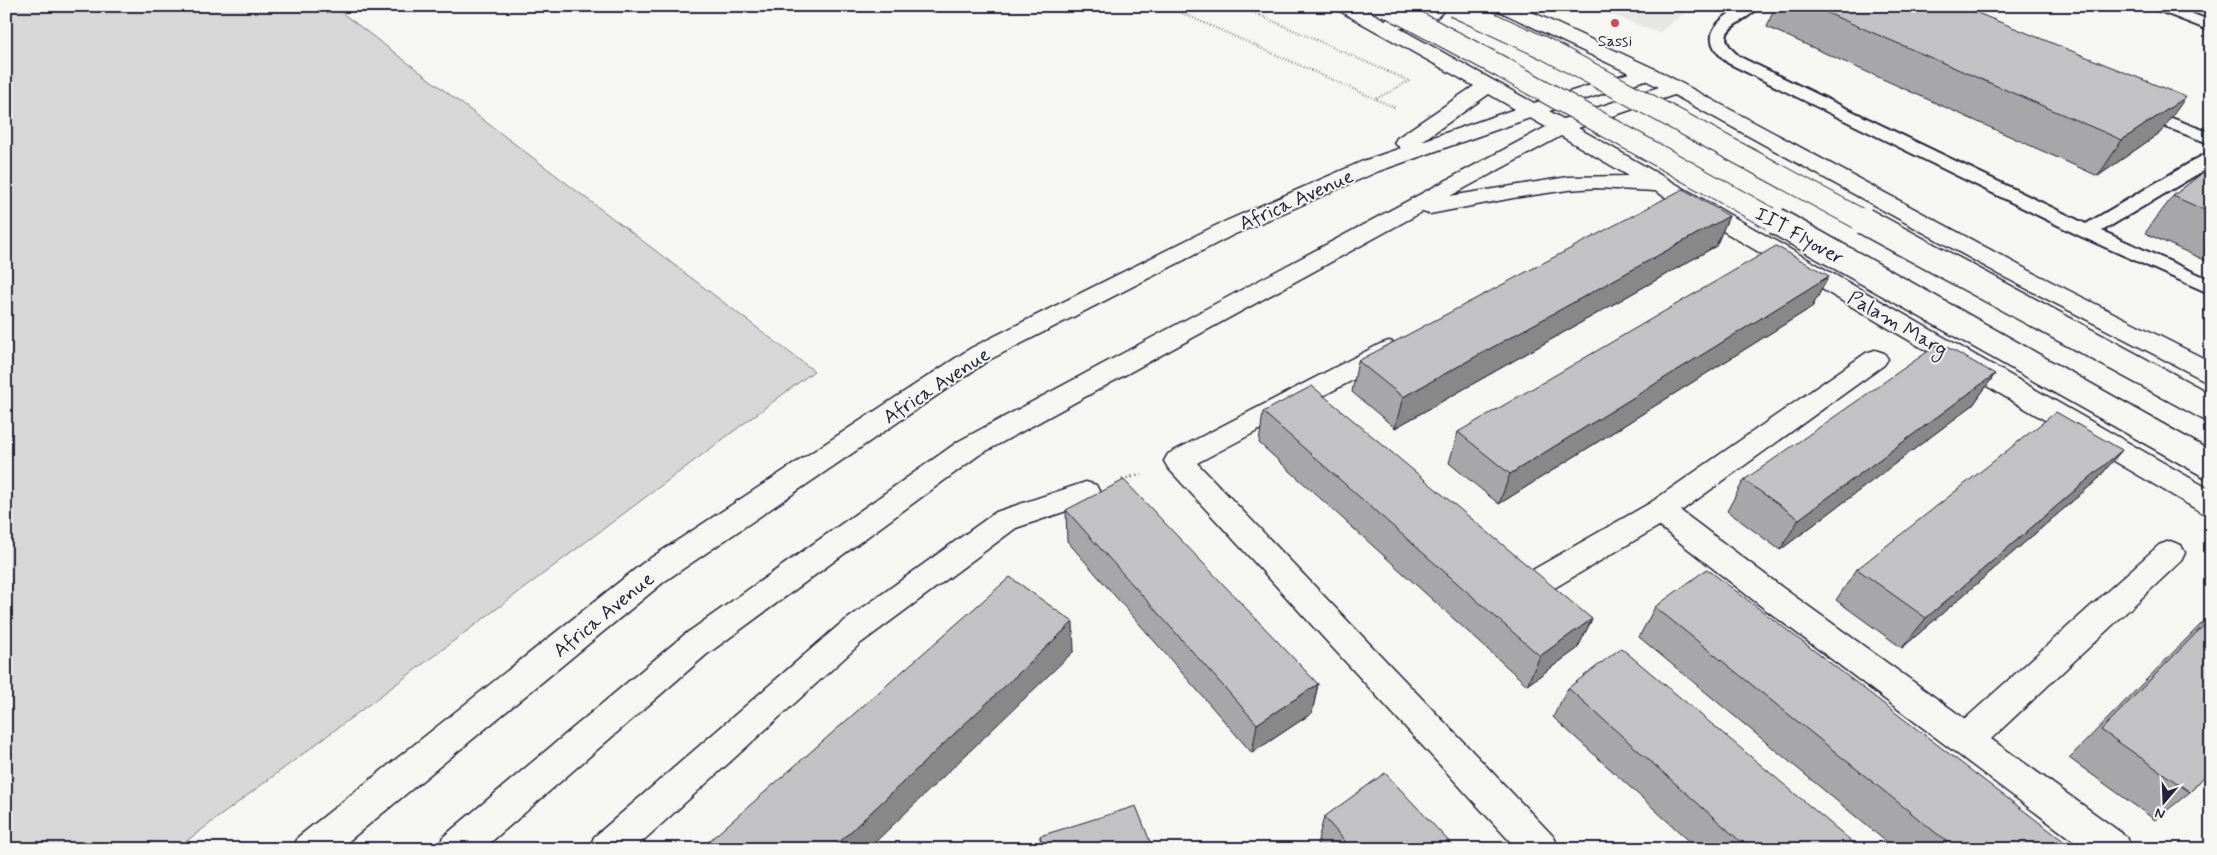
<svg xmlns="http://www.w3.org/2000/svg" width="2217" height="855" viewBox="0 0 2217 855" font-family="Mynerve,sans-serif">
  <style>
    .built { fill: #e6e6e4 }
    .green { fill: #d7d7d7; stroke: #7c7c89 }
    .lines { fill: none; stroke-linecap: round; stroke-linejoin: round }
    .lane-casing { stroke: #22223b; stroke-width: 4 }
    .street-casing { stroke: #22223b; stroke-width: 3 }
    .secondary-casing { stroke: #22223b; stroke-width: 3 }
    .path-far1 { stroke: #22223b; stroke-width: 2.5; stroke-dasharray: 0.5 2.5; stroke-linecap: butt }
    .path { stroke: #22223b; stroke-width: 3; stroke-dasharray: 1 4; stroke-linecap: butt }
    .lane { fill: #f6f6f2; fill-rule: evenodd }
    .street { fill: #f6f6f2; fill-rule: evenodd }
    .secondary { fill: #f6f6f2; fill-rule: evenodd }
    .primary-bridge-far1-casing { stroke: #22223b; stroke-width: 23; stroke-linecap: butt }
    .primary-bridge-casing { stroke: #22223b; stroke-width: 29; stroke-linecap: butt }
    .primary-bridge-far1 { stroke: #f6f6f2; stroke-width: 21 }
    .primary-bridge { stroke: #f6f6f2; stroke-width: 26 }
    .wall { fill: #a7a7a9; stroke: #22223b }
    .shaded-wall { fill: #888889; stroke: #22223b }
    .building { fill: #c2c2c4; stroke: #22223b }
    .poi-dot { fill: #d1495b; stroke: #f6f6f2; stroke-width: 2 }
    .labels { text-anchor: middle; stroke-width: 4; stroke-linejoin: round; paint-order: stroke }
    .far-poi-label { font-size: 16px; fill: #22223b; stroke: #f6f6f2 }
    .street-label { font-size: 20px; fill: #22223b; stroke: #f6f6f2 }
  </style>
  <rect width="100%" height="100%" fill="#f6f6f2"/>
  <filter id="ink" filterUnits="userSpaceOnUse"><feTurbulence type="fractalNoise" baseFrequency=".02" numOctaves="2"/><feDisplacementMap in="SourceGraphic" scale="10" xChannelSelector="R" yChannelSelector="G"/><feConvolveMatrix kernelMatrix="1 2 1 2 8 2 1 2 1" color-interpolation-filters="sRGB"/></filter>
  <g filter="url(#ink)">
    <!-- built -->
    <polygon class="built" points="1589,6 1693,6 1659,33"/>
    <!-- green -->
    <polygon class="green" points="6,6 333,6 814,371 176,849 6,849"/>
    <g class="lines">
      <!-- lane casing -->
      <g class="lane-casing">
        <g id="lane">
          <path d="M1741,6H1759C1746,25 1705,28 1740,57L2086,224L2205,154L2211,153V166L2102,231L2211,280V294L2080,236L1728,63C1699,39 1712,23 1741,6Z"/>
          <polygon points="2152,6 2173,6 2211,21 2211,31 2154,9"/>
          <polygon points="2140,106 2211,133 2211,144 2134,115 2132,111 2134,107"/>
        </g>
      </g>
      <!-- street casing -->
      <g class="street-casing">
        <g id="street">
          <polygon points="1389,341 1398,344 1402,350 1398,356 1197,463 1554,837 1559,849 1517,849 1168,468 1164,461 1168,454 1380,344"/>
          <polygon points="1875,350 1884,353 1888,359 1884,365 1681,511 1783,588 1965,719 2159,545 2170,541 2181,545 2185,553 2181,561 1991,739 2127,837 2132,849 2084,849 1761,606 1659,526 1551,590 1540,593 1529,590 1525,581 1529,572 1650,503 1866,353"/>
          <polygon points="1086,482 1096,485 1100,493 1096,501 1016,528 861,643 634,849 589,849 594,837 839,625 996,512"/>
        </g>
      </g>
      <!-- secondary casing -->
      <g class="secondary-casing">
        <path id="secondary" d="M1336,6H1359L1385,20L1393,16L1411,17L1428,6H1447C1436,23 1419,29 1399,28L1534,103L1629,73L1497,10L1495,6H1519L1655,69L2026,269L2211,362V382L2202,379L2008,279L1674,95L1578,128L2211,490V515L2201,512L1655,191L1596,188L1568,190L1513,198L1430,214L1422,212L979,455L706,655L483,849H438L443,837L684,635L959,441L1546,127L1530,118L1379,171L1233,235L989,360L665,581L339,849H293L298,837L643,563L971,348L1217,225L1363,161L1401,148L1394,143L1397,138L1474,86L1338,10ZM1645,80L1659,87L1563,119L1549,111ZM1489,94L1515,109L1422,141ZM1561,136L1629,176L1568,177L1450,196Z"/>
      </g>
      <!-- path-far1 -->
      <g class="path-far1">
        <polyline points="1166,6 1396,108"/>
        <polyline points="1239,6 1409,81 1376,99"/>
      </g>
      <!-- path -->
      <polyline class="path" points="1122,480 1144,473"/>
      <!-- lane -->
      <use href="#lane" class="lane"/>
      <!-- street -->
      <use href="#street" class="street"/>
      <!-- secondary -->
      <use href="#secondary" class="secondary"/>
      <!-- primary-bridge-far1 casing -->
      <g class="primary-bridge-far1-casing">
        <g id="primary-bridge-far1">
          <polyline points="1387,6 1503,68 1778,223"/>
          <polyline points="1454,6 1544,48 1867,223"/>
        </g>
      </g>
      <!-- primary-bridge casing -->
      <g class="primary-bridge-casing">
        <g id="primary-bridge">
          <polyline points="1776,221 2211,466"/>
          <polyline points="1864,221 2211,409"/>
        </g>
      </g>
      <!-- primary-bridge-far1 -->
      <use href="#primary-bridge-far1" class="primary-bridge-far1"/>
      <!-- primary-bridge -->
      <use href="#primary-bridge" class="primary-bridge"/>
    </g>
    <!-- wall -->
    <g class="wall">
      <polygon points="1775,6 1960,6 2161,132 2098,176 1767,27"/>
      <polygon points="2185,6 2211,6 2211,16"/>
      <polygon points="2211,166 2211,263 2145,233 2173,196"/>
      <polygon points="1729,216 1716,246 1395,428 1352,392 1358,361"/>
      <polygon points="1829,276 1812,307 1499,504 1449,463 1458,432"/>
      <polygon points="1995,374 1973,405 1780,550 1727,511 1744,480"/>
      <polygon points="1263,412 1592,619 1577,649 1527,685 1259,443"/>
      <polygon points="2122,450 2096,481 1902,648 1836,600 1857,569"/>
      <polygon points="1066,510 1318,684 1312,713 1252,753 1067,541"/>
      <polygon points="1655,607 2074,849 1895,849 1639,637"/>
      <polygon points="2211,614 2211,769 2190,792 2155,820 2069,758"/>
      <polygon points="1568,688 1861,849 1698,849 1553,717"/>
      <polygon points="1324,817 1456,849 1321,849 1317,844"/>
      <polygon points="1040,836 1153,849 1041,849"/>
    </g>
    <!-- shaded-wall -->
    <g class="shaded-wall">
      <polygon points="2186,97 2161,132 2098,176 2122,140"/>
      <polygon points="1729,216 1716,246 1395,428 1403,397"/>
      <polygon points="1829,276 1812,307 1499,504 1510,474"/>
      <polygon points="1995,374 1973,405 1780,550 1799,519"/>
      <polygon points="2122,450 2096,481 1902,648 1926,618"/>
      <polygon points="1592,619 1577,649 1527,685 1540,656"/>
      <polygon points="1073,622 1074,651 868,849 832,849"/>
      <polygon points="1318,684 1312,713 1252,753 1257,724"/>
    </g>
    <!-- building -->
    <g class="building">
      <polygon points="1811,6 1960,6 2186,97 2122,140"/>
      <polygon points="2211,166 2211,213 2173,196"/>
      <polygon points="1683,189 1729,216 1403,397 1358,361"/>
      <polygon points="1776,246 1829,276 1510,474 1458,432"/>
      <polygon points="1940,343 1995,374 1799,519 1744,480"/>
      <polygon points="1312,386 1592,619 1540,656 1263,412"/>
      <polygon points="2056,412 2122,450 1926,618 1857,569"/>
      <polygon points="1124,480 1318,684 1257,724 1066,510"/>
      <polygon points="1707,569 2074,849 1956,849 1655,607"/>
      <polygon points="1010,577 1073,622 832,849 700,849"/>
      <polygon points="2211,618 2211,769 2190,792 2101,730"/>
      <polygon points="1621,648 1861,849 1749,849 1568,688"/>
      <polygon points="1385,773 1456,849 1352,849 1324,817"/>
      <polygon points="1136,806 1153,849 1044,849 1040,836"/>
    </g>
  </g>
  <!-- markers -->
  <circle class="poi-dot" cx="1615" cy="23" r="5"/>
  <g class="labels">
    <!-- far-poi labels -->
    <g class="far-poi-label">
      <text x="1615" y="46">Sassi</text>
    </g>
    <!-- street labels -->
    <g class="street-label">
      <text transform="translate(1296 199) rotate(-24)" y="7">Africa Avenue</text>
      <text transform="translate(1800 235) rotate(29)" y="7">IIT Flyover</text>
      <text transform="translate(1898 323) rotate(30)" y="7">Palam Marg</text>
      <text transform="translate(936 385) rotate(-33)" y="7">Africa Avenue</text>
      <text transform="translate(603 614) rotate(-39)" y="7">Africa Avenue</text>
    </g>
  </g>
  <!-- margin -->
  <rect width="2217" height="855" fill="none" stroke="#f6f6f2" stroke-width="25"/>
  <rect x="12" y="12" width="2192" height="830" fill="none" stroke="#22223b" stroke-width="2" filter="url(#ink)"/>
  <!-- north arrow -->
  <g transform="translate(2164 802) rotate(199)" stroke="#f6f6f2" stroke-width="4" paint-order="stroke">
  <path d="M0-4L9 19L0 12L-9 19Z" fill="#22223b"/>
  <text y="-8" font-size="14" font-weight="bold" text-anchor="middle" fill="#22223b">N</text>
  </g>
</svg>
